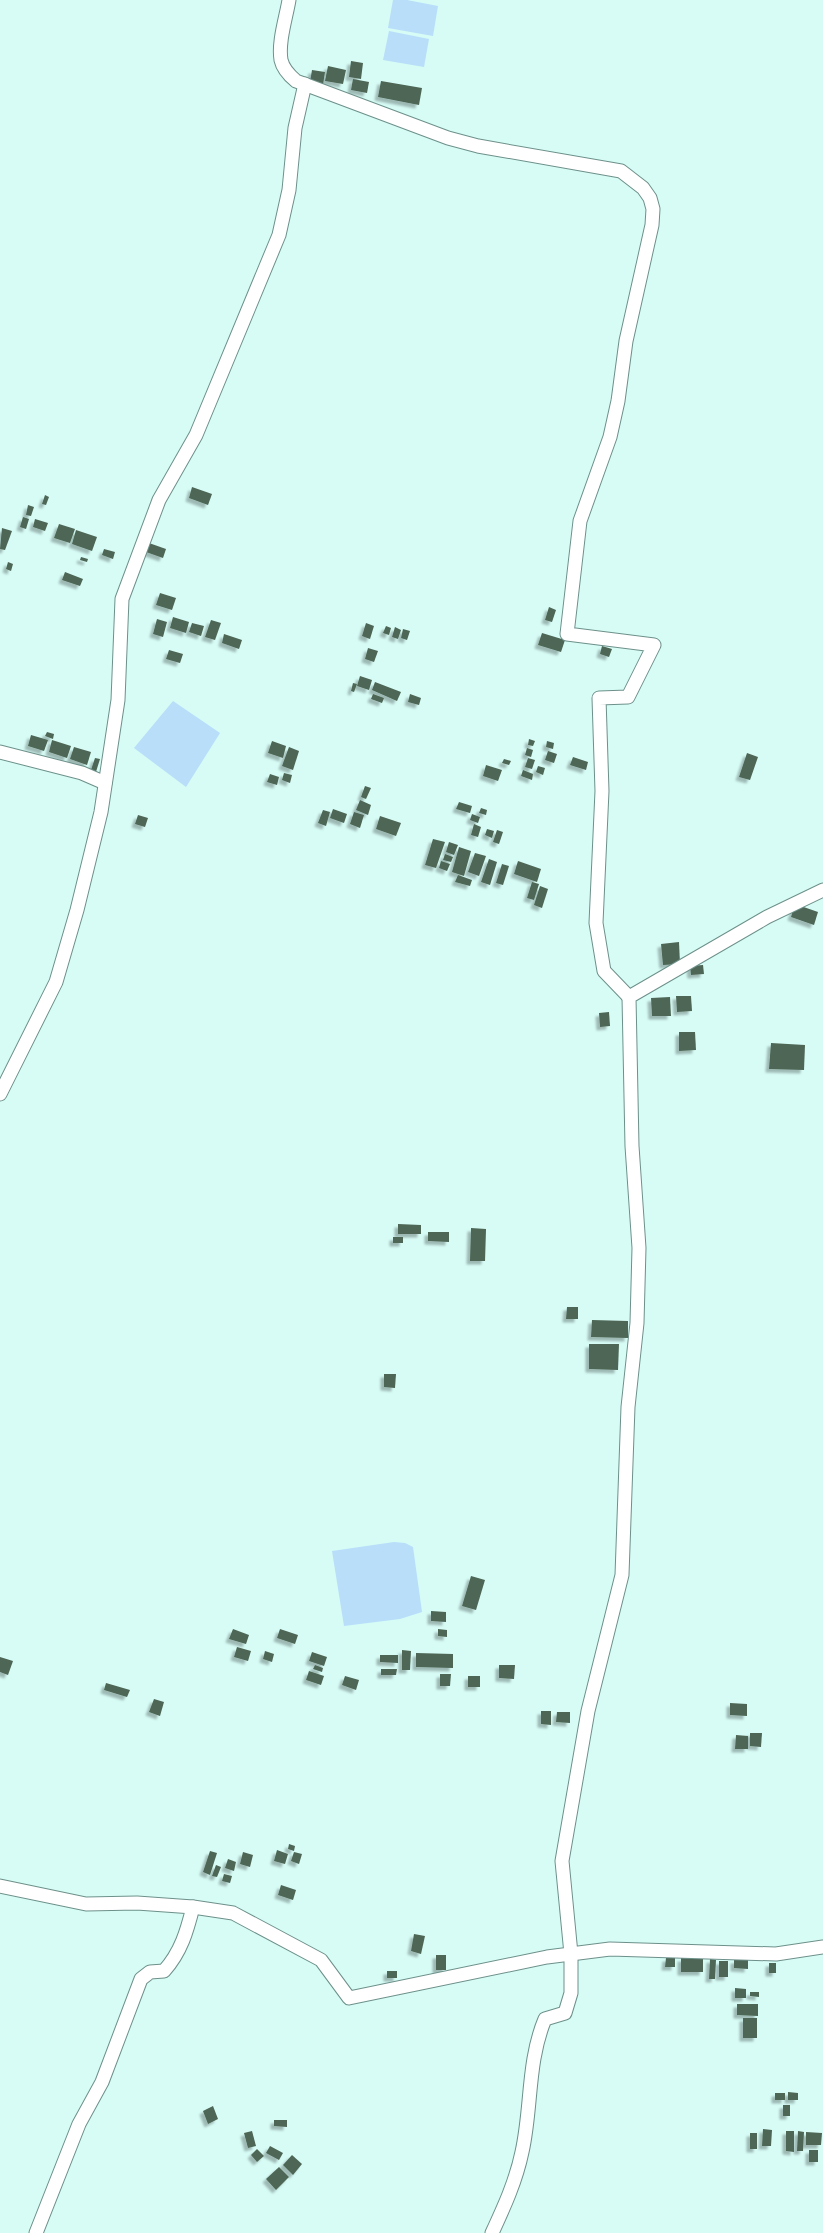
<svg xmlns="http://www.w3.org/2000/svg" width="823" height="2233" viewBox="0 0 823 2233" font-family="'Open Sans',sans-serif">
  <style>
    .water { fill: #b8defa }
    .building { fill: #4d6655; filter: url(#shadow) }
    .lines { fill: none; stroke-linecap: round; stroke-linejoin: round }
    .minor-casing { stroke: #6d908a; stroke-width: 15 }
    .minor { stroke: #fff; stroke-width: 13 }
  </style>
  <defs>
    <filter id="shadow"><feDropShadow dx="-3.5" dy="3.5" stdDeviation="1" flood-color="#0004"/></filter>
  </defs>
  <rect width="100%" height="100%" fill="#d7fcf6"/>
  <!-- water -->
  <g class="water">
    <polygon points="393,0 407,0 438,6 433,36 388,28"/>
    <polygon points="389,31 429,39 424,67 383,60"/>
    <polygon points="173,701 220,733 186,787 134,748"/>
    <polygon points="394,1542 405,1543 413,1547 422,1612 400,1619 344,1626 332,1551"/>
  </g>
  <!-- building -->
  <g class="building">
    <polygon points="351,61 363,63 361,79 349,77"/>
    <polygon points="328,66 346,70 343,84 325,81"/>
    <polygon points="312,70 325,72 323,85 310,82"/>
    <polygon points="353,79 369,82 367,93 351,90"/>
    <polygon points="381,81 422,88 419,105 378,97"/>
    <polygon points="192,487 212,494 208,505 189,498"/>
    <polygon points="45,495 49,497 46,505 42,504"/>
    <polygon points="28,505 34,507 31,516 26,515"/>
    <polygon points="23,517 29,519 26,529 20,527"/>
    <polygon points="35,519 48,523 45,531 33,527"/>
    <polygon points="59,524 75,529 70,543 54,538"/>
    <polygon points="2,528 12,531 5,550 0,549"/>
    <polygon points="76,530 97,537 92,551 72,544"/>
    <polygon points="149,543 166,549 163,558 146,552"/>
    <polygon points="104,549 115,552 113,559 102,555"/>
    <polygon points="81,557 88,559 87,562 80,560"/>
    <polygon points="8,562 13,564 11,571 6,569"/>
    <polygon points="65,572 83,579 80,586 62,580"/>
    <polygon points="160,593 176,598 172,610 156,605"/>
    <polygon points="549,607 556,610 552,622 545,620"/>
    <polygon points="173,617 189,622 186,633 170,628"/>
    <polygon points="157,619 167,622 163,637 153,634"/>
    <polygon points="211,620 221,623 215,640 205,637"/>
    <polygon points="192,623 204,626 201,636 189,632"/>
    <polygon points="366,623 374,626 370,639 362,636"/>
    <polygon points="386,626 391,628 389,635 383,633"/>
    <polygon points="395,627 401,630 398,639 392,637"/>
    <polygon points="403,629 410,631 407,640 401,638"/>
    <polygon points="542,633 565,640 561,652 538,645"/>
    <polygon points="224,634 242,640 239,649 222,643"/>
    <polygon points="602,646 612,649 609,657 600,654"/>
    <polygon points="368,648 378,651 374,662 365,659"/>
    <polygon points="169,650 183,654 180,663 166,659"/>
    <polygon points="360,676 372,680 369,690 357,686"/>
    <polygon points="375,682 401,692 397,701 372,690"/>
    <polygon points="353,683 357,684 354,692 351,691"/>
    <polygon points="373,694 384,698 382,703 371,699"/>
    <polygon points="410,694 421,698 419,705 408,702"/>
    <polygon points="47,732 54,734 53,739 45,736"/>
    <polygon points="31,735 48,740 44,751 28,746"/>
    <polygon points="529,739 535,741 533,746 528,745"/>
    <polygon points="52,740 71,746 67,758 49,752"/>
    <polygon points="272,741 286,746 283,758 268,753"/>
    <polygon points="547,741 554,743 553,749 546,747"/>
    <polygon points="74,747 91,752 87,765 70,759"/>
    <polygon points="289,747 299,751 293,770 282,766"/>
    <polygon points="527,748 533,750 531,757 525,755"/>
    <polygon points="548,751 557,754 554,763 545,760"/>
    <polygon points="747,753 758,757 750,780 739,777"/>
    <polygon points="573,757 588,762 586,770 570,765"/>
    <polygon points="95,758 100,759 95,775 90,773"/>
    <polygon points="528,758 535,760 532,769 525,767"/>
    <polygon points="504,759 511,761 509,765 502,763"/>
    <polygon points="486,765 502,770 498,781 483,776"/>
    <polygon points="538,766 545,768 543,775 536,772"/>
    <polygon points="523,770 533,774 532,780 521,776"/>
    <polygon points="284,773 292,775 290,783 282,780"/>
    <polygon points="270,774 279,777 277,785 267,782"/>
    <polygon points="365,786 371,788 366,799 361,797"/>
    <polygon points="360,800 371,805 368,815 356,810"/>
    <polygon points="459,802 472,806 470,813 456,809"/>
    <polygon points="481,808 487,810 486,815 479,813"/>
    <polygon points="333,809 347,814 344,823 330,818"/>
    <polygon points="323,810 330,812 326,826 318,823"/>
    <polygon points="354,812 364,815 360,828 350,824"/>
    <polygon points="472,814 480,817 478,823 470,820"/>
    <polygon points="138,815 148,818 145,827 135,824"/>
    <polygon points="380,816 401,823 396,836 376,829"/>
    <polygon points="474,824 481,827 478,837 471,835"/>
    <polygon points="487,829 494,831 492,838 485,835"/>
    <polygon points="497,830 503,832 499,844 493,842"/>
    <polygon points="433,839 445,842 436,868 425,865"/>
    <polygon points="449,842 458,845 454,855 446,852"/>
    <polygon points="459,847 471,851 464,876 452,872"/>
    <polygon points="475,853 486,856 479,876 468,872"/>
    <polygon points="445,854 453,857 451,862 443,860"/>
    <polygon points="489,859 497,862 490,885 481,882"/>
    <polygon points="441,861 450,864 447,871 439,868"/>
    <polygon points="518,861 541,869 537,882 514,874"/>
    <polygon points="502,864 509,866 503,885 496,883"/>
    <polygon points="458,875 472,880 470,886 455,882"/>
    <polygon points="532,882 539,884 534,900 527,898"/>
    <polygon points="540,886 548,889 542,908 534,905"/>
    <polygon points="795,904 818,912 814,925 791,917"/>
    <polygon points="679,942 680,964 663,965 661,944"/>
    <polygon points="703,965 704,974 691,975 690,966"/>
    <polygon points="676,996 691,996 692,1011 677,1012"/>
    <polygon points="670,997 671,1016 652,1016 651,998"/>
    <polygon points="609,1012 610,1026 600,1027 599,1013"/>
    <polygon points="679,1032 695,1032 696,1050 679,1051"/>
    <polygon points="771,1043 805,1045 804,1070 769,1069"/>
    <polygon points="398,1224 421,1225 421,1234 398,1234"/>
    <polygon points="471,1228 486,1229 485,1261 470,1261"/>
    <polygon points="428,1232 449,1232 449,1242 428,1241"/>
    <rect x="393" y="1237" width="10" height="6"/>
    <polygon points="567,1307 578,1307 578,1319 566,1319"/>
    <polygon points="592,1320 628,1321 628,1338 591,1337"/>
    <polygon points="589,1344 619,1344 618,1370 589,1369"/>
    <polygon points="384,1374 396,1374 395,1388 384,1387"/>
    <polygon points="471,1576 485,1580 476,1610 462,1606"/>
    <polygon points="431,1611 446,1612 446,1622 431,1621"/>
    <polygon points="233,1629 249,1635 246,1644 229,1639"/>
    <polygon points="280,1629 298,1635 295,1644 277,1638"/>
    <polygon points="438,1629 447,1630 447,1637 438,1636"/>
    <polygon points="237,1647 251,1651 248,1661 234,1657"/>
    <polygon points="402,1650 411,1651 410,1670 402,1670"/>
    <polygon points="265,1651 274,1654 272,1662 263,1659"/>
    <polygon points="312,1652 327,1657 324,1666 309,1661"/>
    <polygon points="416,1653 453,1654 453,1668 416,1667"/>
    <polygon points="380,1655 398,1655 398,1663 380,1662"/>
    <polygon points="0,1657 13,1661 8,1675 0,1672"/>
    <polygon points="315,1665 323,1668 322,1672 313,1669"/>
    <polygon points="499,1665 515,1665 514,1679 499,1678"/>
    <polygon points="381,1669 397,1669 396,1675 381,1675"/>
    <polygon points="309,1671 324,1676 321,1685 306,1680"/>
    <polygon points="440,1674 451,1674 450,1686 440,1686"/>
    <polygon points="345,1676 359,1680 356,1690 342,1685"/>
    <rect x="468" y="1676" width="12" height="11"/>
    <polygon points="106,1683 130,1690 127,1697 104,1690"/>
    <polygon points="154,1699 164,1702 160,1716 149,1712"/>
    <polygon points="730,1703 747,1704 747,1716 730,1715"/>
    <polygon points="541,1711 551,1711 551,1725 541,1724"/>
    <polygon points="557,1712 570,1712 570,1723 556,1722"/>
    <polygon points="750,1733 762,1733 761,1747 750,1746"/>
    <polygon points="736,1735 748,1736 748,1749 735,1749"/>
    <polygon points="289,1844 295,1846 294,1851 288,1849"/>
    <polygon points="277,1850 288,1854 285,1864 274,1861"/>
    <polygon points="210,1851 217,1853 210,1875 203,1872"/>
    <polygon points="243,1852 253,1855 250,1867 240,1864"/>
    <polygon points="294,1852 302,1854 299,1864 291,1861"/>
    <polygon points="228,1859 236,1862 234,1871 225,1868"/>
    <polygon points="216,1865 221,1867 217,1877 212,1876"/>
    <polygon points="224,1874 232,1876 230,1883 222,1881"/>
    <polygon points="281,1885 296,1890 293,1900 278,1895"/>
    <polygon points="414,1934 425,1936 421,1954 411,1951"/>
    <rect x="436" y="1955" width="10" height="15"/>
    <polygon points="666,1958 675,1958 675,1967 665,1967"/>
    <polygon points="681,1958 703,1959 703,1972 681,1972"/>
    <polygon points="710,1959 716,1960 715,1979 709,1979"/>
    <polygon points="734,1960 748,1960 748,1969 734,1968"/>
    <rect x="719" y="1961" width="9" height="16"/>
    <rect x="769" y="1963" width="7" height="10"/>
    <rect x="387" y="1971" width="10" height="7"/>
    <polygon points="735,1988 746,1989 746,1998 735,1998"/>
    <polygon points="750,1992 759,1992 759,1997 750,1996"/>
    <polygon points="737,2004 758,2004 758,2016 737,2015"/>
    <rect x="743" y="2018" width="14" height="20"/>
    <polygon points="788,2092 798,2093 798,2100 788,2100"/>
    <rect x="775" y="2093" width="10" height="7"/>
    <rect x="783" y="2105" width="7" height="11"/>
    <polygon points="213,2106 218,2119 208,2124 203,2111"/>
    <polygon points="274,2120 287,2120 287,2127 274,2126"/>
    <polygon points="763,2129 772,2130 771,2146 762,2146"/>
    <polygon points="252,2131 256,2146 248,2148 244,2133"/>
    <polygon points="786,2131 794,2131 794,2152 786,2151"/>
    <polygon points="798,2131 804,2132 803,2151 797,2151"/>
    <polygon points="806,2132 822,2133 821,2145 806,2145"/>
    <rect x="750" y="2133" width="7" height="16"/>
    <polygon points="270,2146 283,2153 279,2160 266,2153"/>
    <polygon points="257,2149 264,2156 257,2162 251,2155"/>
    <rect x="809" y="2150" width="9" height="12"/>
    <polygon points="292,2155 302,2164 293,2175 283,2165"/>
    <polygon points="279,2167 289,2177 276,2190 266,2179"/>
  </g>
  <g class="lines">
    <!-- minor casing -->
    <g class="minor-casing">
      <g id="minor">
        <path d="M289,0C286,18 278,42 281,60C283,69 290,76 296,81L448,138L478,146L621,171L643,188L650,198L653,209L652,225L626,341L618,401L610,437L580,521L567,634L654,645L628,697L599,698L602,791L596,923L604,971L629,997"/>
        <polyline points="0,752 82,773 105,783"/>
        <polyline points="0,1094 56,982 77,910 101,812 118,700 122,599 159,500 196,435 279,235 289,190 295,128 305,84"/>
        <path d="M0,1886L86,1904L137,1903L193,1907C187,1931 181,1952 164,1971L150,1972L141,1979L102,2082L79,2124L36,2233"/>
        <polyline points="193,1907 233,1913 321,1960 349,1998 547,1957 610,1949 776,1954 823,1947"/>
        <path d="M492,2233C504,2207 516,2181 522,2152C532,2108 527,2062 545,2019L565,2013L571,1993V1954L562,1861L588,1711L622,1575L628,1407L637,1323L639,1248L632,1146L629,997L767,917L823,890"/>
      </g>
    </g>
    <!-- minor -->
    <use href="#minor" class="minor"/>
  </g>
</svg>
